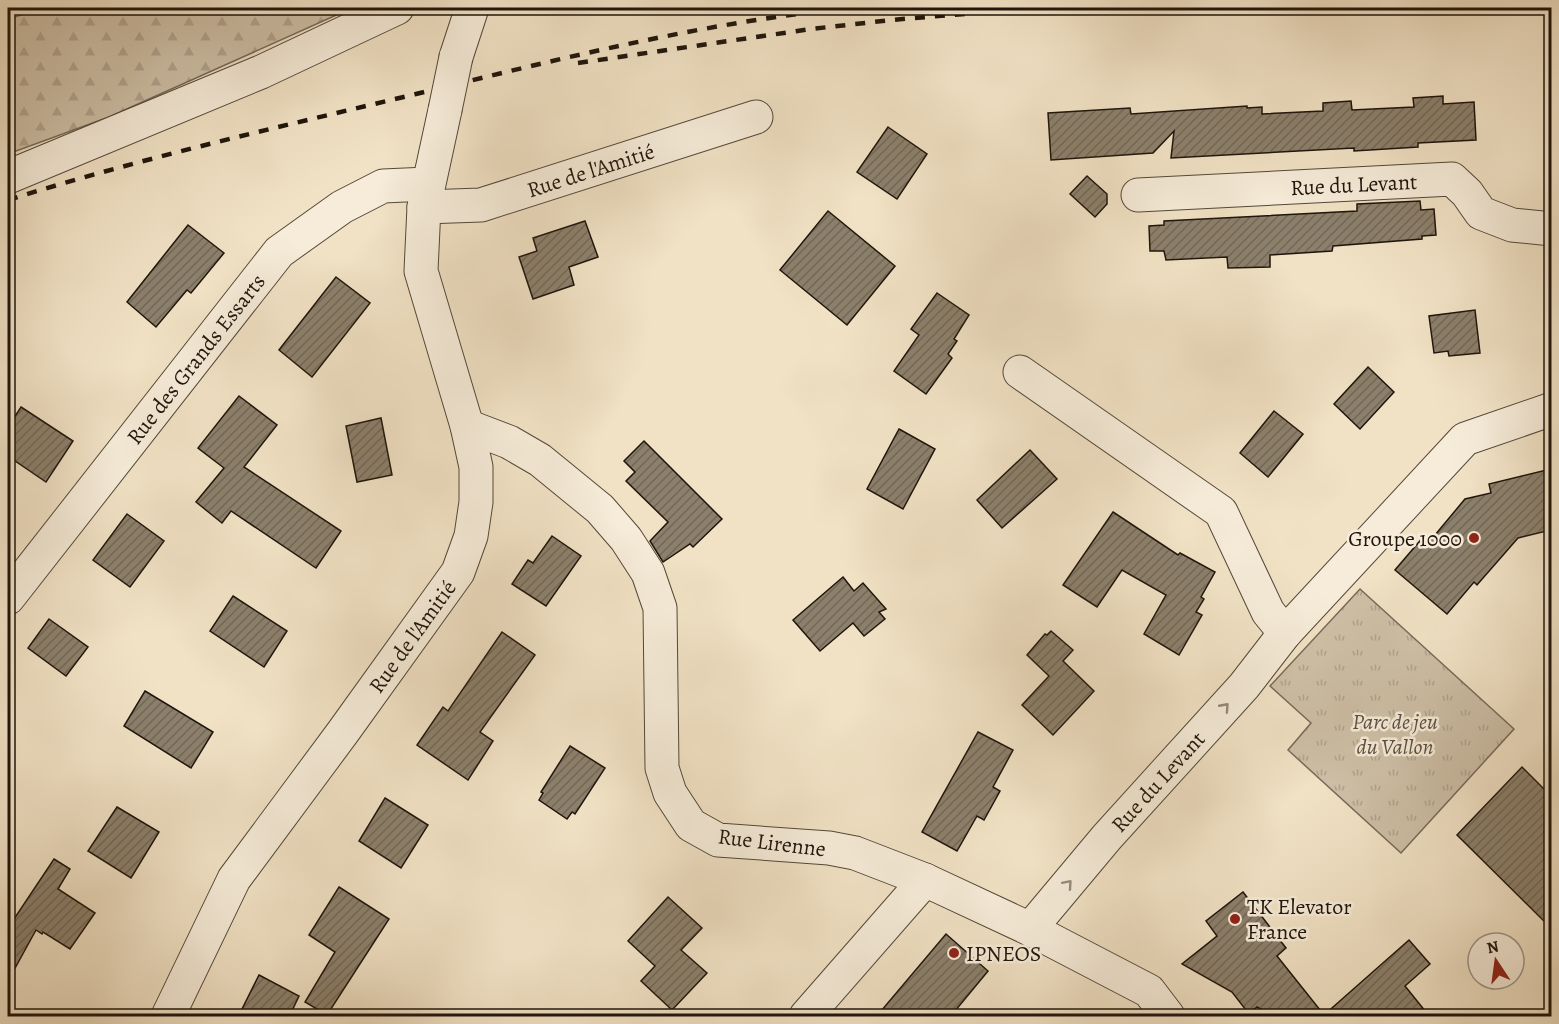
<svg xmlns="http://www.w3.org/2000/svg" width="1559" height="1024" viewBox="0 0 1559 1024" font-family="Alegreya,serif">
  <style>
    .forest { fill: url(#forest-firs); stroke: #766a59; stroke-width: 1.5 }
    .park { fill: url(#park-tufts); stroke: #766a59; stroke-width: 1.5 }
    .building { fill: url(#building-hatch); stroke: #1e150c; stroke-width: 1.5 }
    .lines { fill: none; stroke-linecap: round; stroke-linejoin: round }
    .minor-casing { stroke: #53483a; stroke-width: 35 }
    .minor { stroke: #f6ecd9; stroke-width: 33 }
    .rail { stroke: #1e150c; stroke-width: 4.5; stroke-dasharray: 10 10; stroke-linecap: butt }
    .minor-bridge-casing { stroke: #53483a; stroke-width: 35; stroke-linecap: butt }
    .minor-bridge { stroke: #f6ecd9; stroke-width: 33 }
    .oneway { stroke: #958b7d }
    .poi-dot { fill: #8f2418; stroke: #f6ecd9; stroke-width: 2 }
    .labels { text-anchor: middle; stroke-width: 5; stroke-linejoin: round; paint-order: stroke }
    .street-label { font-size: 22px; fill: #1e150c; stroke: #f6ecd9 }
    .poi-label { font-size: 22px; fill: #1e150c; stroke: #f6ecd9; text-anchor: start }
    .park-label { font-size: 22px; font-style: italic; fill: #5b5042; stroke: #f6ecd9 }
  </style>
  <defs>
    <pattern id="forest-firs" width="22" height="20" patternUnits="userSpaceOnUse" patternTransform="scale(1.5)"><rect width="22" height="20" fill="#cdbfa6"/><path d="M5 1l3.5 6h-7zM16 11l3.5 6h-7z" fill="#b0a38e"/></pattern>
    <pattern id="park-tufts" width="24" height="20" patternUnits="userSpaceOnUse" patternTransform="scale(1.5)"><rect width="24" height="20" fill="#cdbfa6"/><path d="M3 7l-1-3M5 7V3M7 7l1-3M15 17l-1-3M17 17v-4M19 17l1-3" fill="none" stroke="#b0a38e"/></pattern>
    <pattern id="building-hatch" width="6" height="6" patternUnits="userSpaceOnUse" patternTransform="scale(1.5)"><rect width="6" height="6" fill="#8c806c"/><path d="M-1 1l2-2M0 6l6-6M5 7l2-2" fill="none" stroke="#726857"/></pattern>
  </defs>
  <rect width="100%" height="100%" fill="#f1e2c5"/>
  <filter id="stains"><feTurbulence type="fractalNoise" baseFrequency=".00333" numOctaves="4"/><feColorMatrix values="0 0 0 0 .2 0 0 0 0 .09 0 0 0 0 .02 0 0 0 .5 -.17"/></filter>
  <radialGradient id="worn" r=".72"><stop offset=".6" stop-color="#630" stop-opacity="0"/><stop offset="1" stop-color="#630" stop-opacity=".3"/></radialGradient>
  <!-- forest -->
  <polygon class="forest" points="44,8 352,8 109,117 8,154 8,19"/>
  <!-- park -->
  <polygon class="park" points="1360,589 1514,729 1401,853 1288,750 1311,723 1270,686"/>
  <!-- building -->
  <g class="building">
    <polygon points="1443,96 1443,104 1474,102 1476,140 1418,143 1418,147 1354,151 1354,148 1171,158 1174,131 1153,153 1051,160 1048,113 1130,108 1131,114 1247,106 1247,108 1262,107 1262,114 1323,111 1323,103 1351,101 1352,110 1414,107 1413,98"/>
    <polygon points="888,127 927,154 897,199 857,172"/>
    <polygon points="1087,176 1107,194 1107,204 1095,217 1070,194"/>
    <polygon points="1420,201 1421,210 1434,209 1436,235 1422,236 1422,239 1333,246 1332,251 1270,255 1270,267 1228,268 1227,257 1166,260 1164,251 1150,251 1149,226 1164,225 1164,221 1357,211 1357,204"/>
    <polygon points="828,211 895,266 847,325 780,270"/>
    <polygon points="585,221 598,257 569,267 574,285 533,299 519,257 537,251 533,238"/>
    <polygon points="188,225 224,253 191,293 187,290 156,327 127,302"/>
    <polygon points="336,277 370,303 312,377 279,350"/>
    <polygon points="937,293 969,315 954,339 957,341 948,354 952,358 926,394 894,371 919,335 911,329"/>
    <polygon points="1475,310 1480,353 1449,356 1448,351 1434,353 1429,316"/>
    <polygon points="1368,367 1394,392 1360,429 1334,404"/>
    <polygon points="239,396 277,425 244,467 341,531 316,568 231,511 222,523 196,502 224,468 198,448"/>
    <polygon points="21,407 73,441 46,482 8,456 8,427"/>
    <polygon points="1274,411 1303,434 1268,477 1240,453"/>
    <polygon points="381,418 392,475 357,482 346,426"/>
    <polygon points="899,429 935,449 903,509 867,489"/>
    <polygon points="644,441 722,519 693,547 690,544 663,562 650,541 668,522 626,481 635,472 624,461"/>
    <polygon points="1030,450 1057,479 1002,528 977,500"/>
    <polygon points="1551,469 1551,530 1518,538 1477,585 1474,582 1447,614 1395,570 1424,536 1430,541 1465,499 1491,493 1489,484"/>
    <polygon points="1113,512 1178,555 1180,553 1215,572 1201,597 1204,599 1196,612 1202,615 1179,655 1144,634 1166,595 1122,570 1097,607 1063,585"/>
    <polygon points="127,514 164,541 130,587 93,560"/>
    <polygon points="552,536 581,556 546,606 512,584 528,560 533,563"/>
    <polygon points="843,577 854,591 863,583 886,609 879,612 885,619 864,636 853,623 820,651 793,620"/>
    <polygon points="233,596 287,631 264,667 210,631"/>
    <polygon points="49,619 88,647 66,676 28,648"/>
    <polygon points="1051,631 1073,650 1063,661 1094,691 1053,735 1022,705 1049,676 1027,655 1045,634 1047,635"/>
    <polygon points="502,632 535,655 480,732 493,741 468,780 417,745 443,707 448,711"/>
    <polygon points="145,691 213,732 191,768 124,726"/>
    <polygon points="978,732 1013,750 993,787 1000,791 984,820 977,816 957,851 922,832"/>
    <polygon points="570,746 605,768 575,814 572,812 567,819 539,800 543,793 541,792"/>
    <polygon points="1522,767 1551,796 1551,928 1457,835"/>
    <polygon points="385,798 428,825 401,868 359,841"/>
    <polygon points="117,807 159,832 131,878 88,851"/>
    <polygon points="54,859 70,869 58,889 95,913 70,949 43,932 42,934 36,930 8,981 8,928"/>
    <polygon points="339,887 389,919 327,1015 305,1002 335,952 309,935"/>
    <polygon points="1243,892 1286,948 1277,956 1324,1015 1409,940 1430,964 1405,986 1430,1017 1275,1017 1257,1007 1249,1014 1232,992 1182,964 1217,936 1206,921"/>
    <polygon points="668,897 702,928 681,950 707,973 672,1010 641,981 655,966 628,941"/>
    <polygon points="946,934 988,971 950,1017 876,1017"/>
    <polygon points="259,975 299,996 289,1017 238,1017"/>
  </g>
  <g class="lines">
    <!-- minor casing -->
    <g class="minor-casing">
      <g id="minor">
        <polyline points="456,57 472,8"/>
        <polyline points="8,177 261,72 397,8"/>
        <path id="s1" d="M1138,195L1452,179L1467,193L1481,213L1512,225L1552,229"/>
        <path id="s2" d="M424,207L481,205L756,117"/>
        <polyline points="1020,372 1221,512 1268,612 1285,633"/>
        <polyline points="467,426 509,442 540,460 600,509 626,539 648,573 660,608 662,768 670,793 691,825 718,840 829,848 855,853 925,880 1030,929 1149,991 1168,1016"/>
        <path id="s3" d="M8,598L279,252L342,207L383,186L428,184"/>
        <path id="s4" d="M1030,929L1107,837L1244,686L1285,633L1465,439L1552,409"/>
        <path id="s5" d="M168,1016L234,879L343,732L458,572L471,536L476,502V467L467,426L421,271L424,207L445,110"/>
        <polyline points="806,1016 925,880"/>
      </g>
    </g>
    <!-- minor -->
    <use href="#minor" class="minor"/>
    <!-- rail -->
    <g class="rail">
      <polyline points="578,63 811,29 891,20 1036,8"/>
      <path d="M8,200C142,158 279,127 416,94C559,59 701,23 848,8"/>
    </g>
    <!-- minor-bridge casing -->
    <g class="minor-bridge-casing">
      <polyline id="minor-bridge" points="445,110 456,57"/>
    </g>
    <!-- minor-bridge -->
    <use href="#minor-bridge" class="minor-bridge"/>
  </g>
  <!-- one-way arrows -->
  <defs><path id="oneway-chevron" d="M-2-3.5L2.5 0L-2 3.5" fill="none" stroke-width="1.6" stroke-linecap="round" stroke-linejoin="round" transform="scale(1.5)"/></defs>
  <g class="oneway">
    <use href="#oneway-chevron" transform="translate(1225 707) rotate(-48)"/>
    <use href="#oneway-chevron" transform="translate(1068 884) rotate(-49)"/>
  </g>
  <!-- markers -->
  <g class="poi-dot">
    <circle cx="1474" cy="538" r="6"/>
    <circle cx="1235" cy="919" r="6"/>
    <circle cx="954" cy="953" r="6"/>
  </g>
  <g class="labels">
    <!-- street labels -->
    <g class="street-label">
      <text dy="8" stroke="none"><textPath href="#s2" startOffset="172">Rue de l'Amitié</textPath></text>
      <text dy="8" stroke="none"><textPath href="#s1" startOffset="216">Rue du Levant</textPath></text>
      <text dy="8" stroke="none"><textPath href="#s3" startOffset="304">Rue des Grands Essarts</textPath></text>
      <text dy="8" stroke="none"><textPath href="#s5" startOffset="453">Rue de l'Amitié</textPath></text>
      <text dy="8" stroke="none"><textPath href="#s4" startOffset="195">Rue du Levant</textPath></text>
      <text transform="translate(772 842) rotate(7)" y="8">Rue Lirenne</text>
    </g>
    <!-- poi labels -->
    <g class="poi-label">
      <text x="1462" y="546" text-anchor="end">Groupe 1000</text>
      <text x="1247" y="914">TK Elevator<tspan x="1247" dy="25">France</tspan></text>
      <text x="966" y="961">IPNEOS</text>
    </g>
    <!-- park labels -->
    <g class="park-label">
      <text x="1395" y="729">Parc de jeu<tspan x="1395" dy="25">du Vallon</tspan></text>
    </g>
  </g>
  <!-- margin -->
  <rect width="1559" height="1024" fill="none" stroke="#f1e2c5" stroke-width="30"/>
  <rect x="9" y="9" width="1541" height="1006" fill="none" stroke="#1e150c" stroke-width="3"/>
  <rect x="15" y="15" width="1529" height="994" fill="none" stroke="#1e150c" stroke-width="1.5"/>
  <!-- north arrow -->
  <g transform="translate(1496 961) rotate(347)"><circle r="28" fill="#f6ecd9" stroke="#a09687" stroke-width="1.5"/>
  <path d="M0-4.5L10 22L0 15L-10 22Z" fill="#8f2418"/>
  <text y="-9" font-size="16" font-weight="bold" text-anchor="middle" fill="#1e150c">N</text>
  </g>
  <rect width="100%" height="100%" filter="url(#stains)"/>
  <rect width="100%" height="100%" fill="url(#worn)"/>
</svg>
